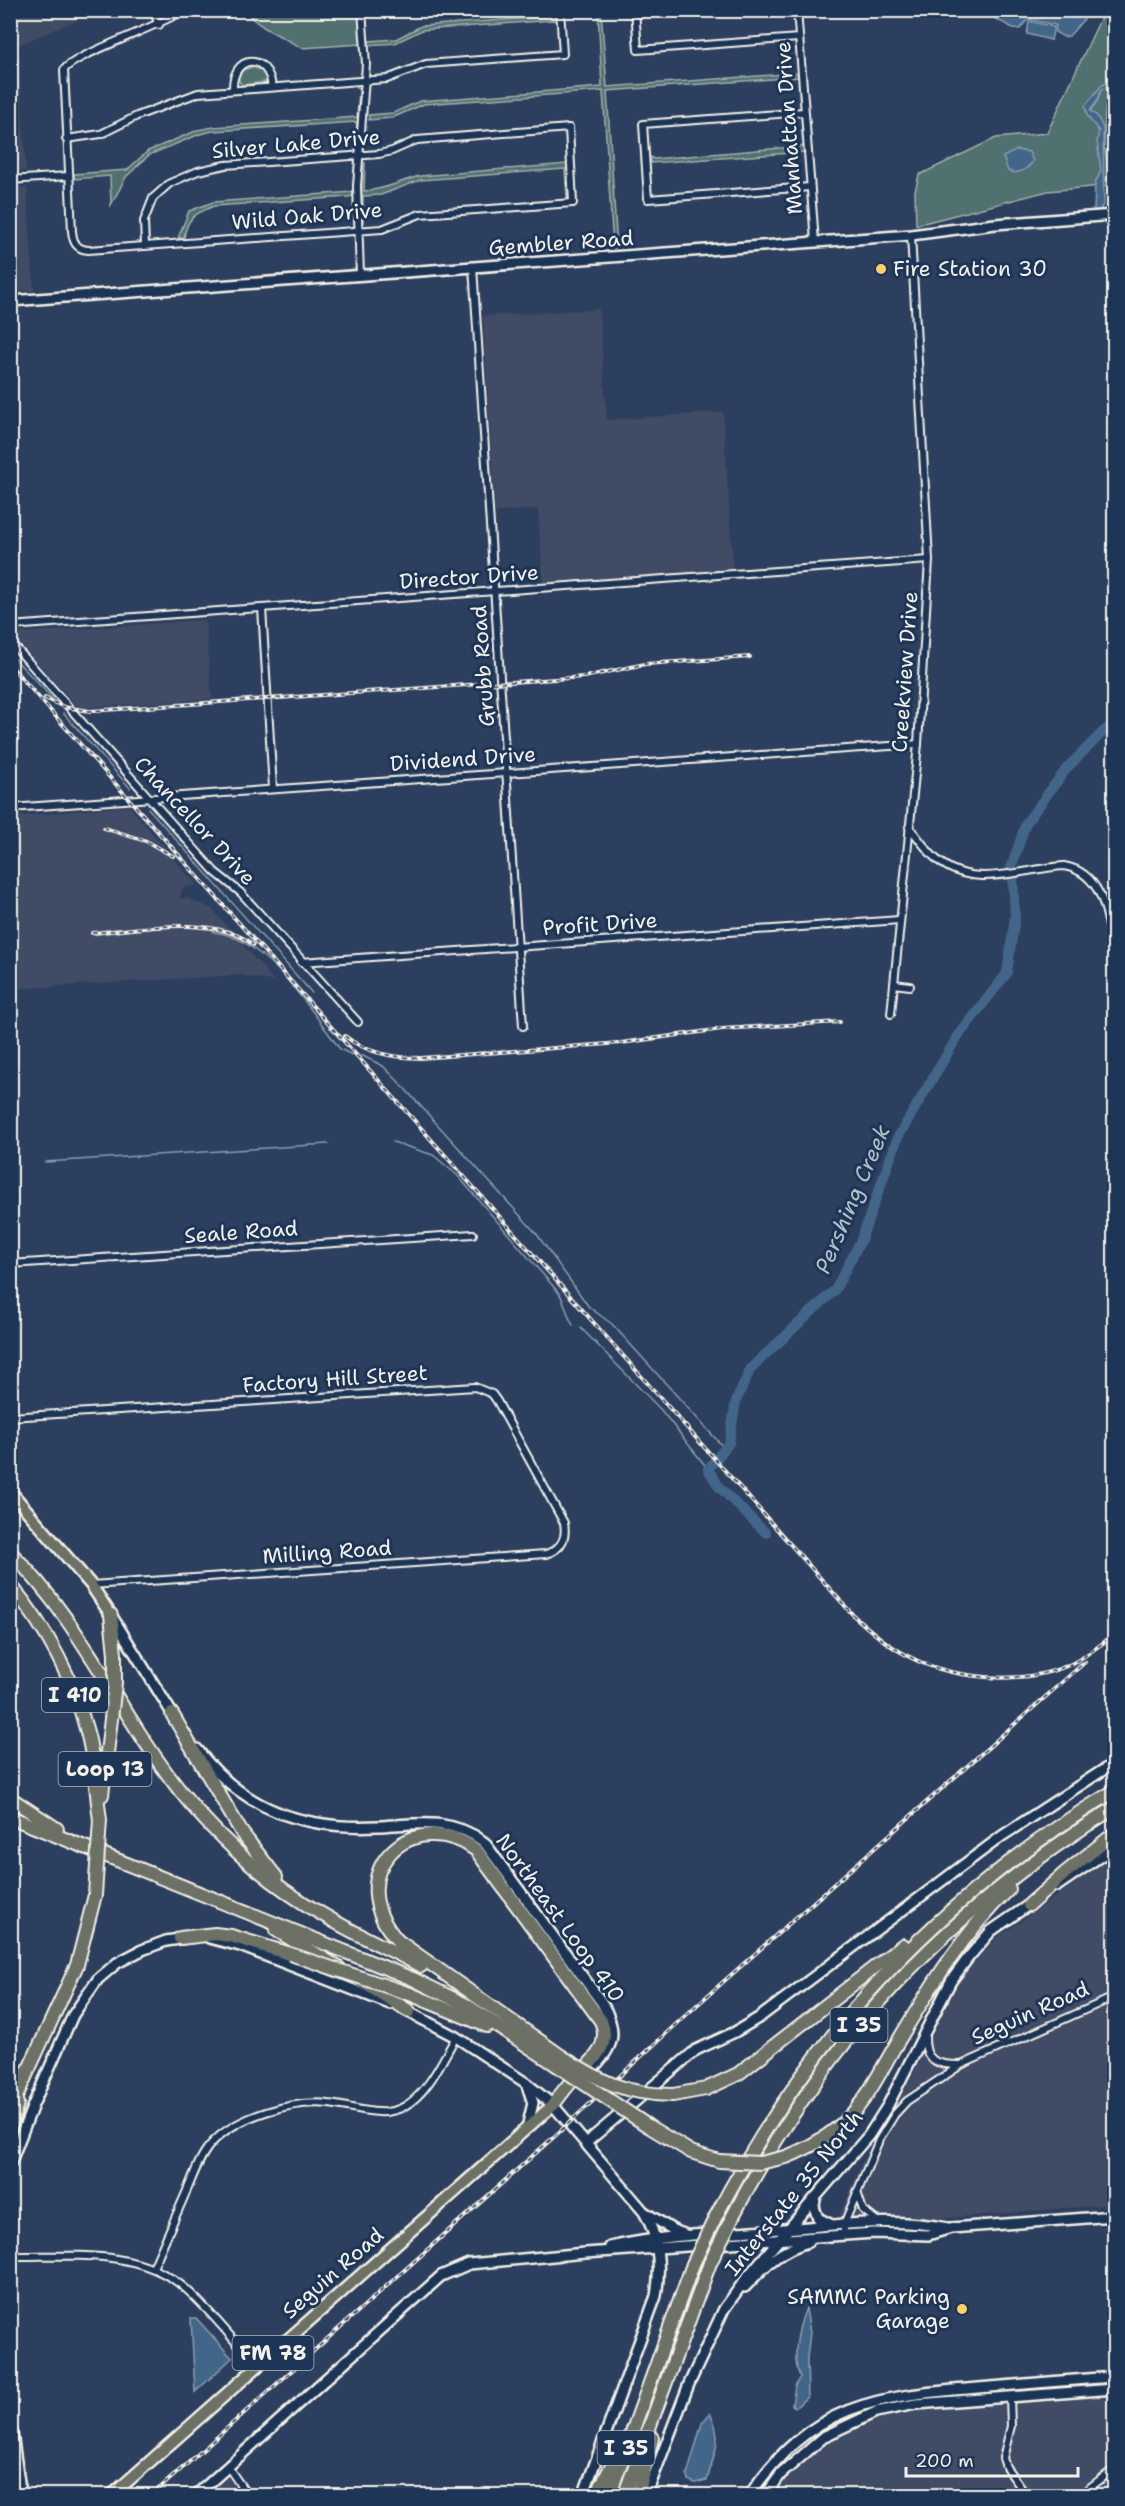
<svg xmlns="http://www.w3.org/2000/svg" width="1125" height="2506" viewBox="0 0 1125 2506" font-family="'Shantell Sans',sans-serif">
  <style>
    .built { fill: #404b66 }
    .green { fill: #51706f; stroke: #a2b0ac; stroke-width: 1.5 }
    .water { fill: #426689; stroke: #899eaf; stroke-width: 1.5 }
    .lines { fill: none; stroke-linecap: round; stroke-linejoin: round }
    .stream { stroke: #899eaf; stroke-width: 1.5 }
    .river { stroke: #426689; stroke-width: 10 }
    .street-casing { stroke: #f4f1e8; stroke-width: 10 }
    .secondary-casing { stroke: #f4f1e8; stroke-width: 14 }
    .primary-casing { stroke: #f4f1e8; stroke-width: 15 }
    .highway-casing { stroke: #f4f1e8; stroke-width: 16 }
    .street { stroke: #1d3557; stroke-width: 6 }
    .secondary { stroke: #1d3557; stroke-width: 9 }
    .primary { stroke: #6c7065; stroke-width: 10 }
    .highway { stroke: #6c7065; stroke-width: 12 }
    .rail-casing { stroke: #f4f1e8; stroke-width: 4 }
    .rail { stroke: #1d3557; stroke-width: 1.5; stroke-dasharray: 4.5; stroke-linecap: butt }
    .highway-bridge-casing { stroke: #f4f1e8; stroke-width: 16; stroke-linecap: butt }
    .highway-bridge { stroke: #6c7065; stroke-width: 12 }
    .poi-dot { fill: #ffd166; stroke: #1d3557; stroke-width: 2 }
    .labels { text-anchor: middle; stroke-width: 6; stroke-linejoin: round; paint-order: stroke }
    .shield { fill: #1d3557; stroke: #b4b9bc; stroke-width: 1.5 }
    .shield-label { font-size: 20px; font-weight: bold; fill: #f4f1e8 }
    .street-label { font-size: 21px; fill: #f4f1e8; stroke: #1d3557 }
    .poi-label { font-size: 21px; fill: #f4f1e8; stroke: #1d3557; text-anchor: start }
    .water-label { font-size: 22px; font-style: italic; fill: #b6c0c7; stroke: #1d3557 }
  </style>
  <rect width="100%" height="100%" fill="#2d3f5e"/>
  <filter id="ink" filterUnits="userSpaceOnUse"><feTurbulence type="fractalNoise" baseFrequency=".0167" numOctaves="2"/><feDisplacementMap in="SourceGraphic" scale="12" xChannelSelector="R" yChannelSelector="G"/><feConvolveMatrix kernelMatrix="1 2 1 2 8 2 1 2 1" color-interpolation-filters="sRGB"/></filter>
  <g filter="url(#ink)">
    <!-- built -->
    <g class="built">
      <polygon points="11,10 98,11 18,45 26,171 11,173"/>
      <polygon points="27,187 34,291 11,292 11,188"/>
      <polygon points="599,309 607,420 723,412 733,571 543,583 538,509 495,512 483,316"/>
      <polygon points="205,620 212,699 78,708 16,639 20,633"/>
      <polygon points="129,806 196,885 182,889 180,899 186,898 211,908 275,982 241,975 11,989 11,817"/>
      <polygon points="1114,1855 1114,2204 921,2220 880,2216 839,2217 864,2158 912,2076 961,1978 994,1940"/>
      <polygon points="1114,2394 1114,2495 773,2496 786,2477 815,2447 864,2422 898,2413 928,2409"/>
      <polygon points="226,2475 241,2495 203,2495"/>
    </g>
    <!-- green -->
    <g class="green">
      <polygon points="269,10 358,11 361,44 302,48 265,28 250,17"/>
      <polygon points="598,11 601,11 607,87 799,73 799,77 607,91 617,248 613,248 603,91 424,104 392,118 369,120 369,115 393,113 420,101 602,87"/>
      <polygon points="1104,11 1114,11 1114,90 1105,109 1104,146 1112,185 1048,191 916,225 915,191 919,175 996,138 1047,133"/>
      <polygon points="558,16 558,22 553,20 422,30 395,43 369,45 369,41 396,39 421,26"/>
      <polygon points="252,67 264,71 267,78 265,82 243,85 240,83 238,77 243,70"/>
      <polygon points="356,87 361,89 362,94 355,148 357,122 213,131 200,134 149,155 126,177 111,205 110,176 74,179 74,174 127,170 148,151 198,130 214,127 357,117 359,90"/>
      <polygon points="804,146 805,152 651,163 651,157 654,159"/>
      <path d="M365,162L364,191C385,190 400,181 420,176L567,164L570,192L567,198L565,169L420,180L381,195L363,196V224L361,219L362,173Z"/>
      <path d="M353,192V196L348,197L214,206C195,214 187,217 184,238H178L189,211L213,202Z"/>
    </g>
    <!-- water -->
    <g class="water">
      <polygon points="980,11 1091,11 1069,36 1064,37 1055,32 1056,25 1028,19 1020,29 1013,28"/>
      <polygon points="1029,21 1054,27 1051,40 1027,34"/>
      <path d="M1114,70C1114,82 1111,84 1101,90L1098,100L1090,111L1097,116L1103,128L1104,203L1101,208L1114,222V232L1094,211L1095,183L1101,171L1097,141L1099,131L1087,116L1085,106L1101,86L1108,82Z"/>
      <path d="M1017,150L1029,152L1033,161C1027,170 1018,175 1008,171L1003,157Z"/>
      <path d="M806,2308L810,2333L807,2358L808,2396L796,2407L792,2405L795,2386L800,2377C791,2359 798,2327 806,2308Z"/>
      <polygon points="191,2318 196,2318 232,2358 195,2392"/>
      <path d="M710,2413C724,2439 714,2454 707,2480L695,2483L688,2480L687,2475L702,2423Z"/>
    </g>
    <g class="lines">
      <!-- stream -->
      <g class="stream">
        <polyline points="10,654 53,699"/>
        <polyline points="63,713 130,788"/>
        <polyline points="148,808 312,993"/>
        <path d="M213,932C265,936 311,1011 340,1049L352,1055"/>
        <polyline points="361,1055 383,1066 397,1080 536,1233 589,1307 612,1324 725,1449"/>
        <path d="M393,1142L433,1155L457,1175L559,1293C566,1303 566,1314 573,1325"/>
        <polyline points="45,1162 328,1144"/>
        <polyline points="581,1328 661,1410 708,1469"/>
      </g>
      <!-- river -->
      <g class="river">
        <polyline points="1011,868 1026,823 1067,768 1103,732 1109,727 1114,727"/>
        <polyline points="766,1533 720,1488 708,1469 729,1443 736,1401 751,1368 835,1290 861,1240 898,1137 956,1039 1007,973 1015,917 1013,878"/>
      </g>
      <!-- street casing -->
      <g class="street-casing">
        <g id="street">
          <polyline points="153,10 159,25"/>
          <polyline points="635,10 638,50 799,38"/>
          <polyline points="797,10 815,242"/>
          <path d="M233,89C232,54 268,52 272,87"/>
          <polyline points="804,112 643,124 648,199 810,187"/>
          <polyline points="66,139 101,134 137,116 198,93 387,79 426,64 563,54 560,10"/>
          <polyline points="10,180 68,176"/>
          <path d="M145,246L144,221L153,198L170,183L198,171L225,165L379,154L392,151L417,140L569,128L573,203L420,214L382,229L88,250C76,249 73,242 72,231L64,70C73,55 161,26 184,10"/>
          <polyline points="473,267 523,1026"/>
          <polyline points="360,275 357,186 366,64 362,10"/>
          <polyline points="262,608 273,789"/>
          <polyline points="10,626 929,560"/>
          <polyline points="10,641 215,872 240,892 358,1022"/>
          <polyline points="10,808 918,744"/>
          <path d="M909,827C917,836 924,847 933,856C970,892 1019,869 1064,866C1105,873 1108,920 1114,954"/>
          <polyline points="301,962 900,920"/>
          <polyline points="894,984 910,986"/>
          <polyline points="891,1014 918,744 929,560 911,235"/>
          <polyline points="10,1264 473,1234"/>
          <path d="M10,1417L475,1387L492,1394L497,1401L564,1523C567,1539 561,1549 546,1554L91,1585"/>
          <path d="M925,2036C924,2062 937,2065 960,2065"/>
          <polyline points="857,2192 863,2210 877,2221"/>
          <polyline points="844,2235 844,2224 879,2140 895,2114 907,2101 961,2065 1114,1997"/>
          <path d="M10,2256C70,2257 138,2247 186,2289C212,2312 234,2341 257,2367"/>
          <path d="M153,2268C165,2241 176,2215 188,2188C194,2174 200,2156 211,2144C236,2116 293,2100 329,2104C352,2106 383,2120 405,2106C429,2092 442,2060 456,2037"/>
          <polyline points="1010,2397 1011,2426 1003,2458 1006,2467 1027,2496"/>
          <polyline points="228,2467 248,2496"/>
          <polyline points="1079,2496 1114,2469"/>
          <polyline points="1114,2496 1114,2495"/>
        </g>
      </g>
      <!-- secondary casing -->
      <g class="secondary-casing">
        <g id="secondary">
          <polyline points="10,301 911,235 995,224 1114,215"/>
          <polyline points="113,1618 175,1718"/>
          <path d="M197,1749C243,1810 304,1830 378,1826C417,1824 451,1817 484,1842L602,2003C619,2033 614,2048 590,2071"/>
          <polyline points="1057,1886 1114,1847"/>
          <polyline points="209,1938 240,1946 390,2004"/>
          <path d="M403,2009L456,2037L526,2083L553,2105L644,2212C659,2238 661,2267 656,2296L583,2496"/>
          <polyline points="527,2128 533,2103 527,2085"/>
          <polyline points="586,2143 696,2050 735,2032 760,2017 1002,1836 1114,1763"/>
          <polyline points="10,2164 33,2105 73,2015 98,1979 117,1963 142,1950 166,1941 186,1938"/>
          <polyline points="815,2199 814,2207 818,2218 830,2224"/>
          <polyline points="646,2213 673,2230 684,2234"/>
          <path d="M610,2247C667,2234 725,2233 783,2229C838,2225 894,2217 948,2228"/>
          <path d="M745,2287C766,2265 778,2251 808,2242"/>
          <polyline points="10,2420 21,2496"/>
          <polyline points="195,2496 441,2276 469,2264 585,2253 874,2233 928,2235 951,2228 1114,2216"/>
          <polyline points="646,2496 689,2384 724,2309 748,2276 869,2135 888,2105 951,1981 968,1958 991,1931 1033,1902"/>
          <path d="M749,2496C810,2404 876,2396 978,2388C1023,2384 1069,2380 1114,2377"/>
          <polyline points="765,2496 781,2474 825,2436 876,2412 916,2404 1114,2389"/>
        </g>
      </g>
      <!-- primary casing -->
      <g class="primary-casing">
        <g id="primary">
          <polyline points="10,1491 91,1585 111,1615"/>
          <polyline points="111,2496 553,2105"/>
        </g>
      </g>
      <!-- highway casing -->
      <g class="highway-casing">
        <g id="highway">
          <path d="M10,1552C81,1621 120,1715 181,1792C223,1844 274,1888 332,1920C361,1937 392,1950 421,1966"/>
          <path d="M10,1584C46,1628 73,1678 87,1732C95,1761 96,1791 100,1820"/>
          <polyline points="111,1615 115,1654"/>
          <polyline points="172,1714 242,1833 276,1877"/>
          <polyline points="102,1795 111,1719"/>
          <polyline points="10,1798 57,1829"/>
          <polyline points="10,1817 413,1979 466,2005 555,2064"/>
          <polyline points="1029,1905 1065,1873 1114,1834"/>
          <polyline points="276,1930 339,1968"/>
          <polyline points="180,1938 215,1934 231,1936 290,1954"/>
          <polyline points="356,1978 409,2011"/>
          <polyline points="410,1994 487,2026"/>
          <polyline points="673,2095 706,2089 738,2074 903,1945"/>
          <path d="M553,2105C558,2098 564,2090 570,2083C587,2065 613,2049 601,2021L476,1850C411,1803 338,1875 398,1941L561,2056"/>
          <polyline points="10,2110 77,1965 95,1895"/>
          <polyline points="648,2126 691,2152 719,2161"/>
          <polyline points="10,2128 17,2103"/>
          <path d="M786,2157C809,2148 829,2137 847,2119C868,2099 882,2068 897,2043C930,1988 962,1934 1009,1889"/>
          <path d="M716,2216C812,2032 938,1898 1114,1791"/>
          <path d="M733,2216C825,2040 945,1912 1114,1808"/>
          <polyline points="596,2496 615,2459"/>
          <polyline points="609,2496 693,2264"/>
          <polyline points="624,2496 710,2263"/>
          <polyline points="638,2496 652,2438"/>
        </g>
      </g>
      <!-- street -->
      <use href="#street" class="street"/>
      <!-- secondary -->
      <use href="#secondary" class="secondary"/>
      <!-- primary -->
      <use href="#primary" class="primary"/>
      <!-- highway -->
      <use href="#highway" class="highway"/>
      <!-- rail casing -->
      <g class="rail-casing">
        <g id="rail">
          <path d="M10,665L854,1616C869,1629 883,1642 901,1652C946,1680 1025,1687 1073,1663C1088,1655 1101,1644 1114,1635"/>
          <polyline points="45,698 64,707 90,711 584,677 645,664 750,657"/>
          <polyline points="104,828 146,841 173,856"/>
          <path d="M92,933C137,929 217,914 253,945"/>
          <path d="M345,1036C366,1053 395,1058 421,1058L621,1043L722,1029L840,1022"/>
          <polyline points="151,2496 556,2135 697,2005 1085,1662"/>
        </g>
      </g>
      <!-- rail -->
      <use href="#rail" class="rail"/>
      <!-- highway-bridge casing -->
      <g class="highway-bridge-casing">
        <g id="highway-bridge">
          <polyline points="111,1719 115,1683 115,1654"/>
          <polyline points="95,1895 100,1820"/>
          <polyline points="290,1954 410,1994"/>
          <path d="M561,2056C600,2081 626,2095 673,2095"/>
          <polyline points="555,2064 648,2126"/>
          <polyline points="719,2161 760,2163 786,2157"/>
          <polyline points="710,2263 733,2216"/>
          <polyline points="693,2264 716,2216"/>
        </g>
      </g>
      <!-- highway-bridge -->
      <use href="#highway-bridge" class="highway-bridge"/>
    </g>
  </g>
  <!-- markers -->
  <g class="poi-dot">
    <circle cx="881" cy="269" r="6"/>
    <circle cx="962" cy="2309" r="6"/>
  </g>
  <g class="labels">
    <!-- shield labels -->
    <g class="shield">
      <rect x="42" y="1678" width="66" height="34" rx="4.5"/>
      <rect x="58.5" y="1752" width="93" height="34" rx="4.5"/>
      <rect x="830.5" y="2008" width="57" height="34" rx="4.5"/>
      <rect x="232.5" y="2336" width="81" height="34" rx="4.5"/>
      <rect x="597.5" y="2431" width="57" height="34" rx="4.5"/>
    </g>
    <g class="shield-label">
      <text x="75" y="1702">I 410</text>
      <text x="105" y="1776">Loop 13</text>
      <text x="859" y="2032">I 35</text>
      <text x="273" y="2360">FM 78</text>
      <text x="626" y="2455">I 35</text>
    </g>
    <!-- street labels -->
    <g class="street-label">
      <text transform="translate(789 128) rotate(-94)" y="7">Manhattan Drive</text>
      <text transform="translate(296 144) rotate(-5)" y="7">Silver Lake Drive</text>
      <text transform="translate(307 216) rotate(-5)" y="7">Wild Oak Drive</text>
      <text transform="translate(561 243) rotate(-4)" y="7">Gembler Road</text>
      <text transform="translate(469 577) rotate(-4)" y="7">Director Drive</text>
      <text transform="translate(483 666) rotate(-94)" y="7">Grubb Road</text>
      <text transform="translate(905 672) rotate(-86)" y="7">Creekview Drive</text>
      <text transform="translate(463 759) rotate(-4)" y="7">Dividend Drive</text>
      <text transform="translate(195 821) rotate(47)" y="7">Chancellor Drive</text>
      <text transform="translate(600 924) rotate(-4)" y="7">Profit Drive</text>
      <text transform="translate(241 1232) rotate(-4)" y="7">Seale Road</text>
      <text transform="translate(335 1379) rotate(-4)" y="7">Factory Hill Street</text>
      <text transform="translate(327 1552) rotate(-4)" y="7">Milling Road</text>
      <text transform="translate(560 1918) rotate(54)" y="7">Northeast Loop 410</text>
      <text transform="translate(1030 2013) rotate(-24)" y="7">Seguin Road</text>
      <text transform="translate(794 2193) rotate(-51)" y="7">Interstate 35 North</text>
      <text transform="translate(333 2273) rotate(-41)" y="7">Seguin Road</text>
    </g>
    <!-- poi labels -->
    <g class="poi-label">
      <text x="893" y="276">Fire Station 30</text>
      <text x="950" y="2304" text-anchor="end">SAMMC Parking<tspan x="950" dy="24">Garage</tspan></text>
    </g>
    <!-- water labels -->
    <g class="water-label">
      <text transform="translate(852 1199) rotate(-67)" y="8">Pershing Creek</text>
    </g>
  </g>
  <!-- margin -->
  <rect width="1125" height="2506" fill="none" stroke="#1d3557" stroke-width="36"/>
  <rect x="18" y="18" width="1089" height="2470" fill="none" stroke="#f4f1e8" stroke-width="2" filter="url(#ink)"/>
  <!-- scale -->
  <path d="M906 2467v9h172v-9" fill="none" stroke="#f4f1e8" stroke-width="3"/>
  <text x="915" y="2467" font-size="18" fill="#f4f1e8" stroke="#1d3557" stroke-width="4.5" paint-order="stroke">200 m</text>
</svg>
